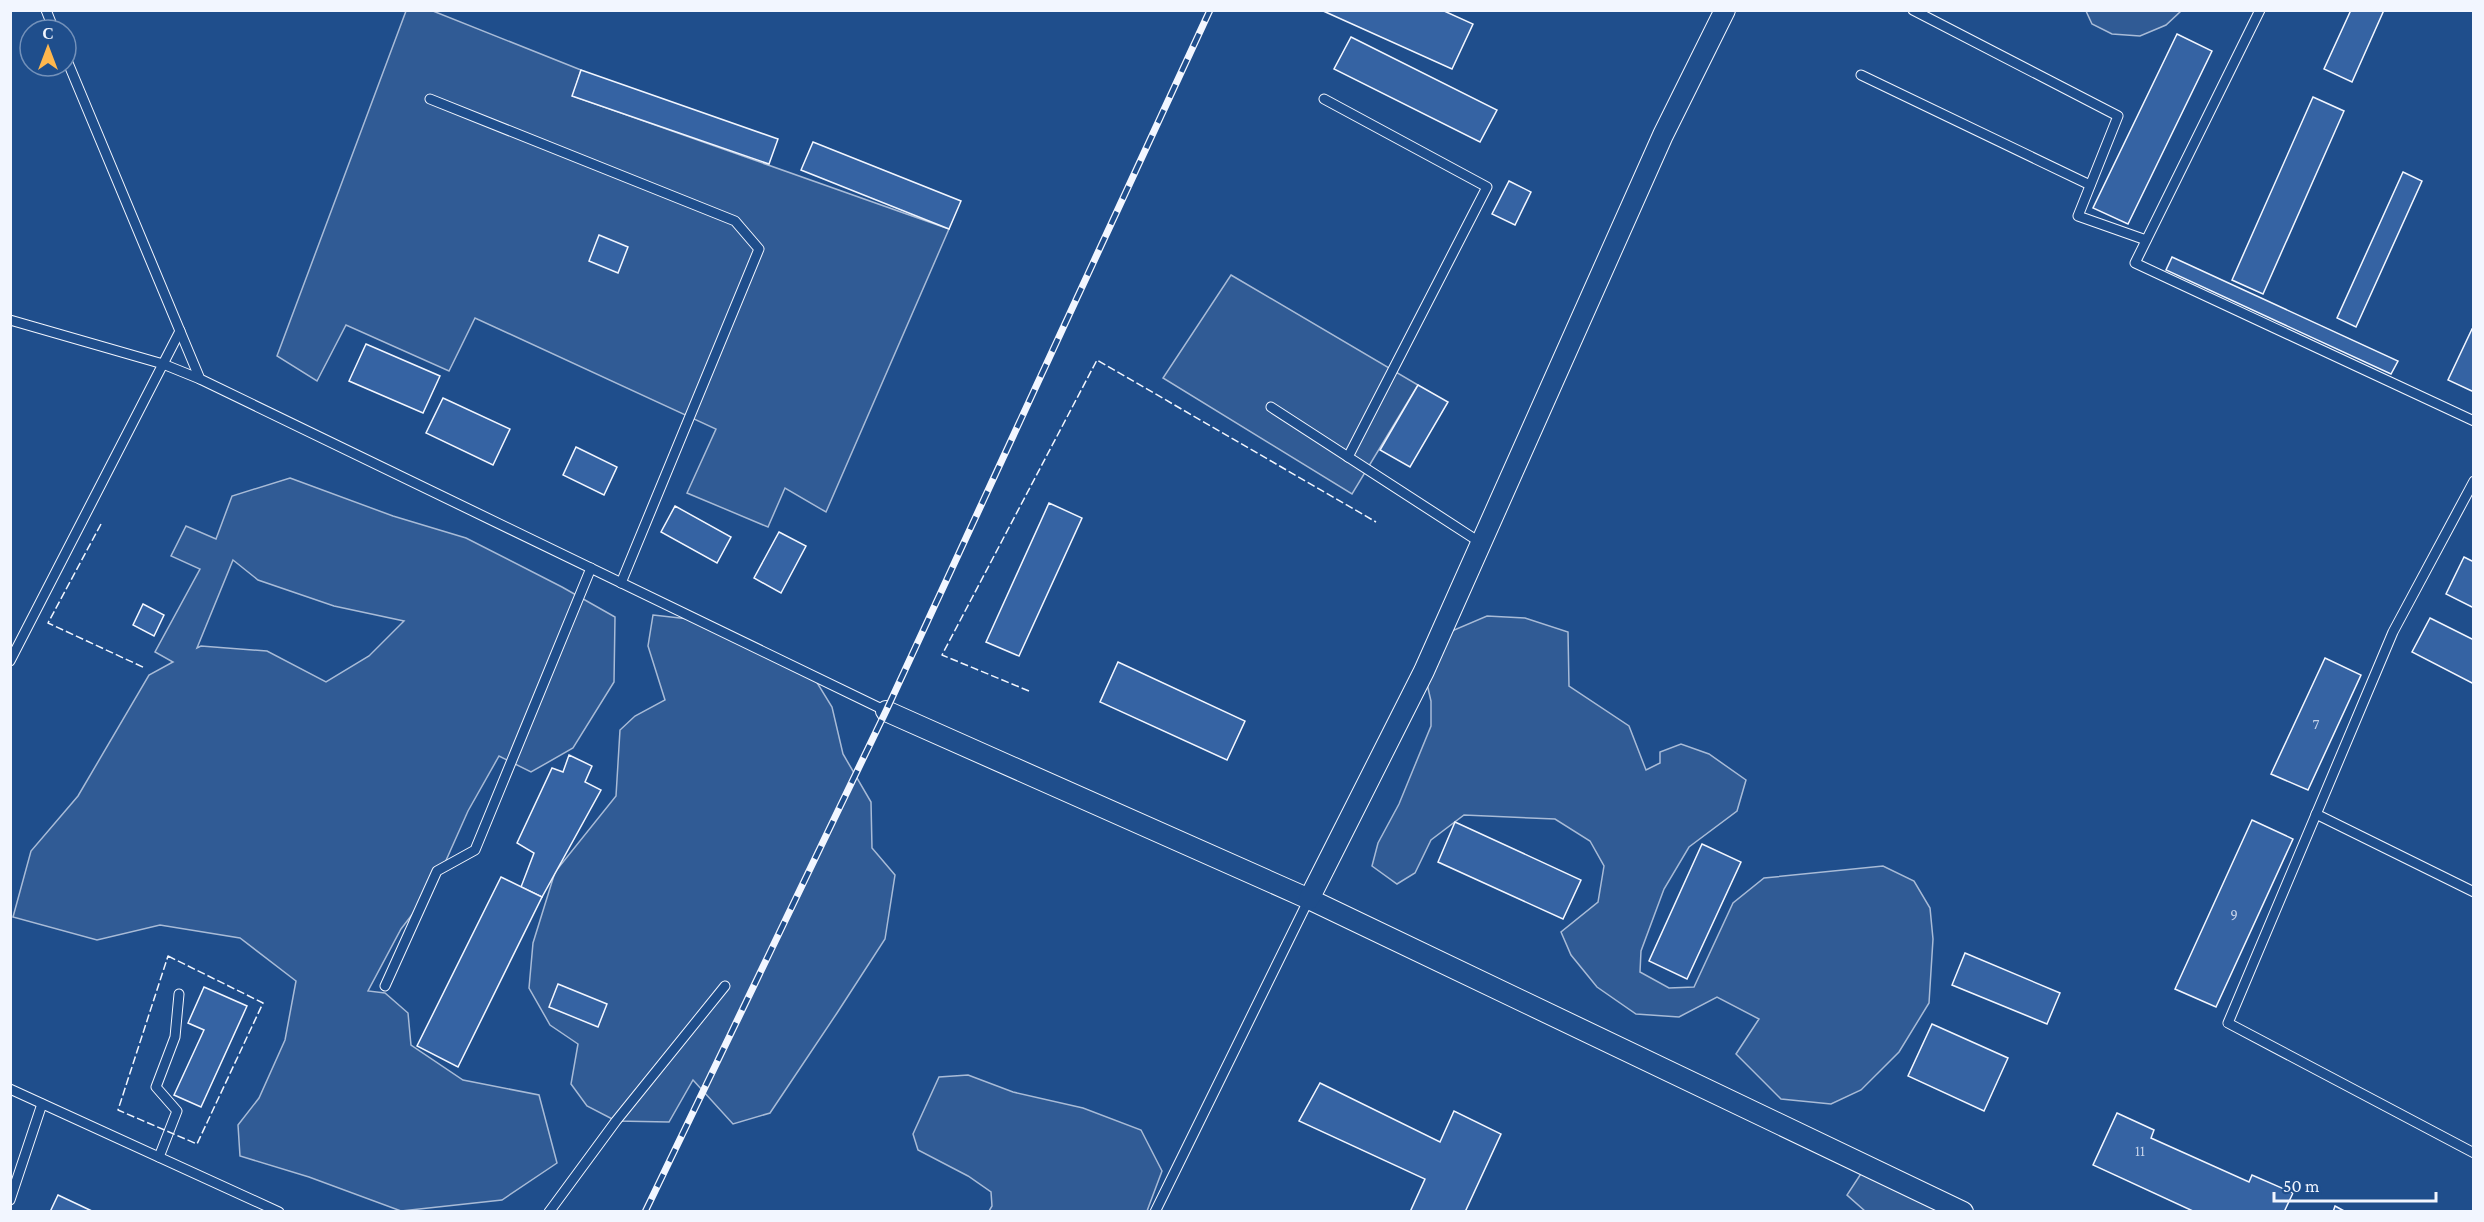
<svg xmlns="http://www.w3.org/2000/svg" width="2484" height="1222" viewBox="0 0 2484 1222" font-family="'Crimson Pro',serif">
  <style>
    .built { fill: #305b95; stroke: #a8bbd7; stroke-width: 1.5; fill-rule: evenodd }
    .building { fill: #3563a3; stroke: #f2f6ff; stroke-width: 1.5 }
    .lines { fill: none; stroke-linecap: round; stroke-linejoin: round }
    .lane-casing { stroke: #f2f6ff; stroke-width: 11 }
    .street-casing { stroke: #f2f6ff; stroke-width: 22 }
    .lane { stroke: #1f4e8c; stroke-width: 9 }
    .street { stroke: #1f4e8c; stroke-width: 20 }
    .rail-casing { stroke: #f2f6ff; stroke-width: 7 }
    .rail { stroke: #1f4e8c; stroke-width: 4.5; stroke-dasharray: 14; stroke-linecap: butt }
    .fence { stroke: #f2f6ff; stroke-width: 1.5; stroke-dasharray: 8 3; stroke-linecap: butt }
    .labels { text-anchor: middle; stroke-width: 4.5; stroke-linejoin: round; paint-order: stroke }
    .number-label { font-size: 15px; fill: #c3d1e8 }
  </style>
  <rect width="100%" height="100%" fill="#1f4e8c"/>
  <!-- built -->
  <g class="built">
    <polygon points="406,11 433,11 581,70 573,96 949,229 826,512 785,488 768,527 687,493 716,429 475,318 449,371 346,325 317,381 277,356"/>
    <polygon points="2086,11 2181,11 2166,25 2140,36 2112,34 2092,24"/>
    <polygon points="1231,275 1418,385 1352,494 1163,378"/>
    <path d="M290,478L393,516L466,538L562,587L615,617L614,682L573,748L531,772L499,756L468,811L435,885L401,929L368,991L385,993L408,1013L411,1045L463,1080L539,1095L557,1163L502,1200L401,1211L309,1177L240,1156L238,1125L259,1098L285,1040L296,981L240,938L160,925L97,940L13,917L31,851L78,796L149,675L173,662L155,652L200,569L171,556L186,526L216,539L232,496ZM233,560L258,580L334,606L404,621L369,656L326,682L267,651L201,646L197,648Z"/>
    <polygon points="653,615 698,620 813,676 832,707 843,754 871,802 872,848 895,875 885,939 837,1013 770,1113 733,1124 693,1080 669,1122 616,1121 587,1106 571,1084 578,1044 550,1025 529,988 533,943 555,872 616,796 620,730 635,716 665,700 648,646"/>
    <polygon points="1487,616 1525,618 1568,632 1569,686 1629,726 1646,770 1660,763 1660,752 1681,744 1709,754 1746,780 1737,811 1689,847 1664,889 1641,951 1640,972 1669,988 1694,987 1733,903 1764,878 1883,866 1914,881 1930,908 1933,939 1929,1003 1899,1052 1861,1090 1831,1104 1781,1099 1736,1054 1759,1019 1717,997 1679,1017 1636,1014 1597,987 1571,955 1561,932 1598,902 1604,866 1590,841 1555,819 1464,815 1431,840 1415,873 1397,884 1372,866 1378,843 1399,804 1431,726 1431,701 1424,671 1440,636"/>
    <polygon points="968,1075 1013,1092 1083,1108 1141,1130 1162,1171 1147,1211 989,1211 992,1206 991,1192 968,1176 918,1150 913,1134 939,1077"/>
    <polygon points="1866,1166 1963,1211 1865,1211 1847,1195"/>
  </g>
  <!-- building -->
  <g class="building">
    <polygon points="1321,10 1442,10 1473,24 1452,69"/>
    <polygon points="2351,10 2384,10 2352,82 2324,69"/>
    <polygon points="2177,34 2212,51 2128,224 2093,208"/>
    <polygon points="1351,37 1497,110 1480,142 1334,69"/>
    <polygon points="581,70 778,139 769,164 572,96"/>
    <polygon points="2313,97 2344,111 2263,294 2232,280"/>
    <polygon points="813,142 961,201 949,229 801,170"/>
    <polygon points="2403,172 2422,181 2356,327 2337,318"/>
    <polygon points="1509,181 1531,192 1515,225 1492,214"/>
    <polygon points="599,235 628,247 618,273 589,261"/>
    <polygon points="2172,257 2398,361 2391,374 2166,270"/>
    <polygon points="2472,329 2474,330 2474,392 2448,380"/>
    <polygon points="366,344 440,376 423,413 349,381"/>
    <polygon points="1418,385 1448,402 1410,467 1380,450"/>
    <polygon points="443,398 510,429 493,465 426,433"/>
    <polygon points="576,447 617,467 604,495 563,475"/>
    <polygon points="1049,503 1082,518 1019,656 986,642"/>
    <polygon points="675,506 731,537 717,563 661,532"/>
    <polygon points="779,532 806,546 781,593 754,578"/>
    <polygon points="2464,557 2474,562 2474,608 2446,594"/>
    <polygon points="143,604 164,615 154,636 133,625"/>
    <polygon points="2430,618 2474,640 2474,684 2412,652"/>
    <polygon points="2325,658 2361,675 2308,790 2271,774"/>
    <polygon points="1118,662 1245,721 1227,760 1100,702"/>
    <polygon points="569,755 592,766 585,782 601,790 542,897 521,887 534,853 517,843 552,768 563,772"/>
    <polygon points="2252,820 2293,839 2216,1007 2175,989"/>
    <polygon points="1455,822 1581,880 1563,919 1438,862"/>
    <polygon points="1702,844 1741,862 1687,979 1649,961"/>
    <polygon points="501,877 542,897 458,1067 417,1046"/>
    <polygon points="1965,953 2060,993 2047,1024 1952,985"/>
    <polygon points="558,984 607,1004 598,1027 549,1007"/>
    <polygon points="204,987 247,1006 201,1107 174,1095 204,1030 188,1023"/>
    <polygon points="1932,1024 2008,1058 1984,1111 1908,1076"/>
    <polygon points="1320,1083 1440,1142 1454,1111 1501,1134 1465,1212 1410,1212 1425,1179 1299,1121"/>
    <polygon points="2117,1113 2154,1130 2151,1138 2249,1182 2252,1175 2293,1193 2284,1212 2195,1212 2093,1165"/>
    <polygon points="58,1195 94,1212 50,1212"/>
    <polygon points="2335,1206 2346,1212 2333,1212"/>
  </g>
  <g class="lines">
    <!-- lane casing -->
    <g class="lane-casing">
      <g id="lane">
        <polyline points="46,10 54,30"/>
        <polyline points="1913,10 2118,116 2078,216 2146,240"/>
        <polyline points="2260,10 2135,263 2474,421"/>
        <polyline points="66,58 200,379 886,711"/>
        <polyline points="1861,75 2090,185"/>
        <polyline points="430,99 735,221 759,249 621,583"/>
        <polyline points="1324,99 1487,187 1348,457"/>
        <polyline points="10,320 163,364 200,379"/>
        <polyline points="1271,407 1481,543"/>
        <polyline points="2474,481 2393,632 2228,1023 2474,1153"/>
        <polyline points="10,661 180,331"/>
        <polyline points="2316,814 2474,892"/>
        <polyline points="385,986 437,871 475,850 591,568"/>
        <polyline points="10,1089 279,1212"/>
        <polyline points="159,1157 177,1111 156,1087 175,1037 179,994"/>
        <polyline points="10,1200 42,1104"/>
        <polyline points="549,1212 616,1121 725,986"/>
        <polyline points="1155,1212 1309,899"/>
      </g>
    </g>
    <!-- street casing -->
    <g class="street-casing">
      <g id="street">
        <polyline points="886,711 1309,899 1963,1212"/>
        <polyline points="1309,899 1424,671 1663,135 1725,10"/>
      </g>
    </g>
    <!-- lane -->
    <use href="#lane" class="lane"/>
    <!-- street -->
    <use href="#street" class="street"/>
    <!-- rail casing -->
    <g class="rail-casing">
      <polyline id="rail" points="645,1212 886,711 1210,10"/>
    </g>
    <!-- rail -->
    <use href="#rail" class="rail"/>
    <!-- fence -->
    <g class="fence">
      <polyline points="101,524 48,623 145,668"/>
      <polyline points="1029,691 942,655 1097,360 1376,522"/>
      <polygon points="168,956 263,1003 197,1144 118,1110"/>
    </g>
  </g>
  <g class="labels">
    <!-- number labels -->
    <g class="number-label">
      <text x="2316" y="729">7</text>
      <text x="2234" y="919">9</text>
      <text x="2140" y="1156">11</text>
    </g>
  </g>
  <!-- border -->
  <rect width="2484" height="1222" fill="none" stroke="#f2f6ff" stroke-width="24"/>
  <!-- north arrow -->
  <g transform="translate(48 48)"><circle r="28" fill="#1f4e8c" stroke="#7391ba" stroke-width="1.5"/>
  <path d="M0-4.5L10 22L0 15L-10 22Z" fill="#ffb74d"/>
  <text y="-9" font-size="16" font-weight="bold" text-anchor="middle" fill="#f2f6ff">С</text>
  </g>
  <!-- scale -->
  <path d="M2274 1192v9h162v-9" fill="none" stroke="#f2f6ff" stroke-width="3"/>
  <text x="2283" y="1192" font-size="18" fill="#f2f6ff" stroke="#1f4e8c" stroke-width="4.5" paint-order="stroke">50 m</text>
</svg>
